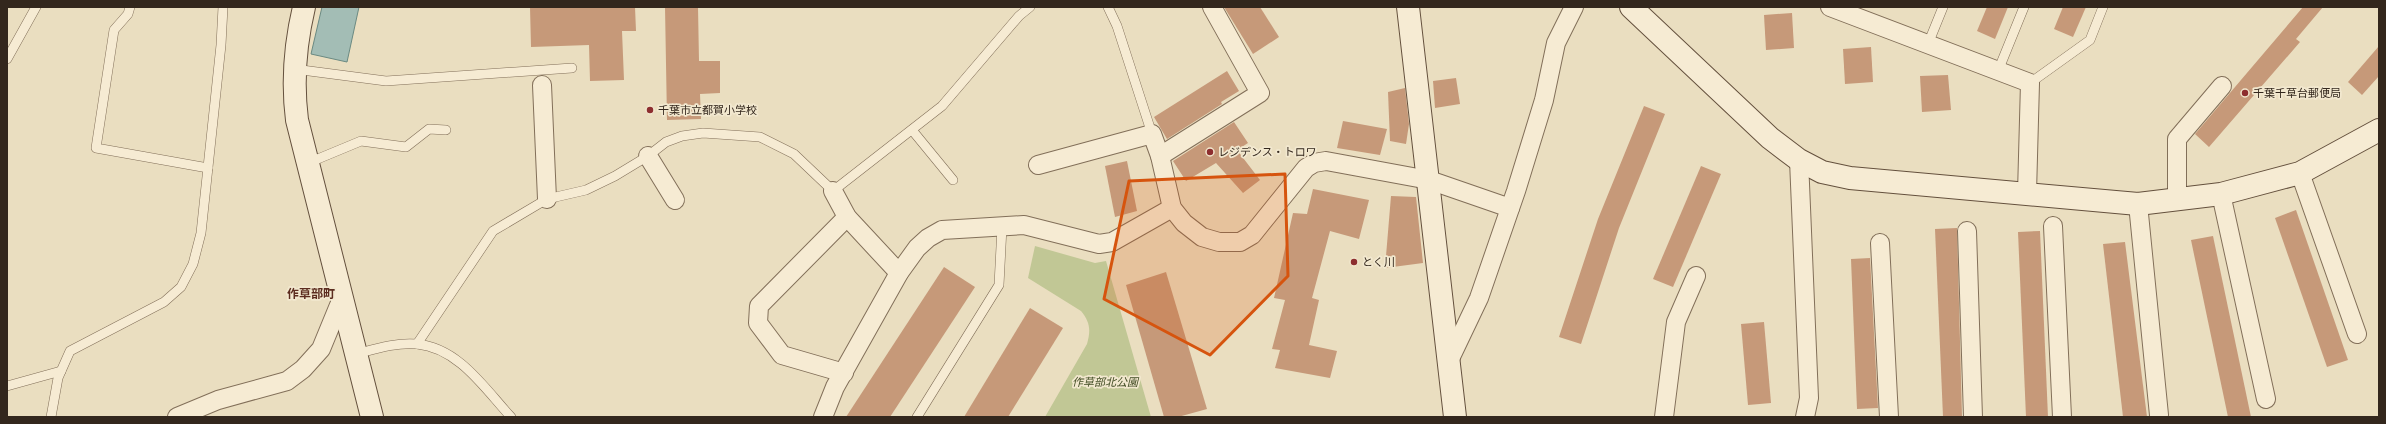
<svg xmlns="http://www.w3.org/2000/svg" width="2386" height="424" viewBox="0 0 2386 424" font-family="'Noto Serif','Noto Sans JP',serif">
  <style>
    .green { fill: #c1c795 }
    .water { fill: #a3bdb5; stroke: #6b8a82 }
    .building { fill: #c69979 }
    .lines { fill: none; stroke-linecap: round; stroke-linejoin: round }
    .lane-casing { stroke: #826f59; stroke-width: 10 }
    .street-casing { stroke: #826f59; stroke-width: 20 }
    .secondary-casing { stroke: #64503d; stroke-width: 24 }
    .lane { stroke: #f6ebd3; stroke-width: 9 }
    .street { stroke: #f6ebd3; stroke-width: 18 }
    .secondary { stroke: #f6ebd3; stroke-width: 22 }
    .marked { fill: #d6540e; fill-opacity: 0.2; stroke: #d6540e; stroke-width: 3; stroke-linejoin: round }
    .poi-dot { fill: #8d2e2f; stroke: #f2e8cf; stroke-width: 1.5 }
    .labels { text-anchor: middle; stroke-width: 3.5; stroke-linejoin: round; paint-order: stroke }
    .poi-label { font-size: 11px; fill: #33271d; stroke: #f2e8cf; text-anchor: start }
    .park-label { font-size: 11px; font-style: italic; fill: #434e25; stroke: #f2e8cf }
    .neighbourhood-label { font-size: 12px; font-weight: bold; fill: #5c2c1f; stroke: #f2e8cf }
  </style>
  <rect width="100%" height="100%" fill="#eadec0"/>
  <!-- green -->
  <path class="green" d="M1035,246L1095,263L1106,261L1151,417H1045L1087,344C1091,330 1090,322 1081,311L1028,278Z"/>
  <!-- water -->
  <polygon class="water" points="322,7 359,7 347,62 311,54"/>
  <!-- building -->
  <g class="building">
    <polygon points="530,7 635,7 636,31 622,31 624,80 590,81 589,45 531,47"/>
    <polygon points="665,7 698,7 699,61 720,61 720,93 700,94 701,119 667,120"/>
    <polygon points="1224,7 1260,7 1279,37 1253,54"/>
    <polygon points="1987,7 2008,7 1995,39 1977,31"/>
    <polygon points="2063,7 2086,7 2073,37 2054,29"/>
    <polygon points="2303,7 2323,7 2296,39 2300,42 2209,147 2195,134"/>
    <polygon points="1792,13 1794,48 1766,50 1764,15"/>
    <polygon points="2379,46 2379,76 2362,95 2348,82"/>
    <polygon points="1871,47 1873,82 1845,84 1843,49"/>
    <polygon points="1227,71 1239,91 1221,102 1222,104 1167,139 1154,117"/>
    <polygon points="1948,75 1951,110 1922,112 1920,76"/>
    <polygon points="1456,78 1460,104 1435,108 1433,81"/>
    <polygon points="1405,88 1409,124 1406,144 1390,141 1388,92"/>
    <polygon points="1644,106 1665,114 1619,228 1581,344 1559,337 1598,219"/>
    <polygon points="1343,121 1387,129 1380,155 1337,148"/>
    <polygon points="1234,122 1248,143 1237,150 1260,180 1243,193 1216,163 1186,181 1173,161"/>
    <polygon points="1127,161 1137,211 1115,217 1105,166"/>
    <polygon points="1701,166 1721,174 1673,287 1653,279"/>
    <polygon points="1313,189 1369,200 1359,239 1330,231 1312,298 1319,300 1309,345 1337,351 1330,378 1275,368 1280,350 1272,349 1285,300 1274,298 1293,213 1307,214"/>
    <polygon points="1391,196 1416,197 1423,263 1385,268"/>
    <polygon points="2296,210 2348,360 2327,367 2275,218"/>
    <polygon points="1957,228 1962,417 1943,417 1935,229"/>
    <polygon points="2040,231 2048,417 2026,417 2018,232"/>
    <polygon points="2213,236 2251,417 2228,417 2191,240"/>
    <polygon points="2125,242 2147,417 2123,417 2103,244"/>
    <polygon points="1870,258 1878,408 1857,409 1851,259"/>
    <polygon points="944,267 975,287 890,417 846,417"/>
    <polygon points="1166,272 1207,409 1178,417 1164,417 1126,285"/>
    <polygon points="1030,308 1063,328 1008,417 964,417"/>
    <polygon points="1764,322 1771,403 1748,405 1741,324"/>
  </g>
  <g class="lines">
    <!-- lane casing -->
    <g class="lane-casing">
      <g id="lane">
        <polyline points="130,7 128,14 114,30 96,148 208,168"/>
        <polyline points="1108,7 1117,26 1152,134"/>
        <polyline points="1928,44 1943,7"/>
        <polyline points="7,59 36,7"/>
        <polyline points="294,69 386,81 572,68"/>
        <polyline points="1998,71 2024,7"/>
        <polyline points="2030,83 2090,40 2103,7"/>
        <polyline points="912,130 953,180"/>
        <polyline points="308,163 361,141 406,147 429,129 446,130"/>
        <polyline points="417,344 493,231 547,199 586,190 615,176 648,156 666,142 682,136 703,133 760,137 794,154 833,191 942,106 1019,16 1030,7"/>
        <path d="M356,354C375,349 397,342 417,344C459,348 485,389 511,417"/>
        <polyline points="7,386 61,371"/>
        <polyline points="51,417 58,378 70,351 164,302 181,287 193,264 201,233 221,45 223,7"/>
        <polyline points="917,417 999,285 1002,227"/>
      </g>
    </g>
    <!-- street casing -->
    <g class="street-casing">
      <g id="street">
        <polyline points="1830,7 2030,83 2027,193"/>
        <polyline points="542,85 547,199"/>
        <polyline points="648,156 675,200"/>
        <polyline points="1160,156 1260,93 1212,7"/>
        <polyline points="1799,160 1809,398 1805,417"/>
        <polyline points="1038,165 1152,134 1160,156 1172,208 1184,223 1202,237 1219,242 1240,242 1252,235 1306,168 1314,163 1326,161 1429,180 1510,208"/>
        <polyline points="2300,173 2357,334"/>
        <polyline points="833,191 847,217 899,273"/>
        <polyline points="2221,194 2266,399"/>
        <polyline points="2177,200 2177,139 2222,86"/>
        <polyline points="2138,204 2159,415"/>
        <polyline points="2053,226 2062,417"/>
        <polyline points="1967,231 1973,417"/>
        <polyline points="1880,243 1889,417"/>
        <polyline points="1448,363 1479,298 1516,191 1544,100 1556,43 1574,7"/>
        <polyline points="844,373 782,355 758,323 759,306 847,217"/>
        <polyline points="177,417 218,400 287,381 303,369 321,349 342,298"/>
        <polyline points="823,417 835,387 899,273 917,248 928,238 942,230 1024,225 1099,244 1112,242 1172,208"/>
        <polyline points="1664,417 1676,322 1696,276"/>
      </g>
    </g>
    <!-- secondary casing -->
    <g class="secondary-casing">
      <g id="secondary">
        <path d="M304,7C295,45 292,81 297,120L372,417"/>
        <polyline points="1408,7 1455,417"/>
        <polyline points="1631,7 1770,138 1799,160 1822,172 1850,178 2138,204 2221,194 2300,173 2379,130"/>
      </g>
    </g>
    <!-- lane -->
    <use href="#lane" class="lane"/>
    <!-- street -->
    <use href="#street" class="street"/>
    <!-- secondary -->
    <use href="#secondary" class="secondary"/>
  </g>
  <!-- marked area -->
  <path class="marked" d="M1285,174L1288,276L1210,355L1104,299L1129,181Z"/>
  <!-- markers -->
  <g class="poi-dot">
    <circle cx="2245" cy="93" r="4"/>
    <circle cx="650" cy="110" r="4"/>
    <circle cx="1210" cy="152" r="4"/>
    <circle cx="1354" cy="262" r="4"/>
  </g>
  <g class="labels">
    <!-- poi labels -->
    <g class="poi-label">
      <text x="2253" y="97">千葉千草台郵便局</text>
      <text x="658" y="114">千葉市立都賀小学校</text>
      <text x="1218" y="156">レジデンス・トロワ</text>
      <text x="1362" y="266">とく川</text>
    </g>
    <!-- park labels -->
    <g class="park-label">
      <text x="1105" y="386">作草部北公園</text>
    </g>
    <!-- neighbourhood labels -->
    <g class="neighbourhood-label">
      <text x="311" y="298">作草部町</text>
    </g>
  </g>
  <!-- border -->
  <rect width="2386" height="424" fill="none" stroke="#33271d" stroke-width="16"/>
</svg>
